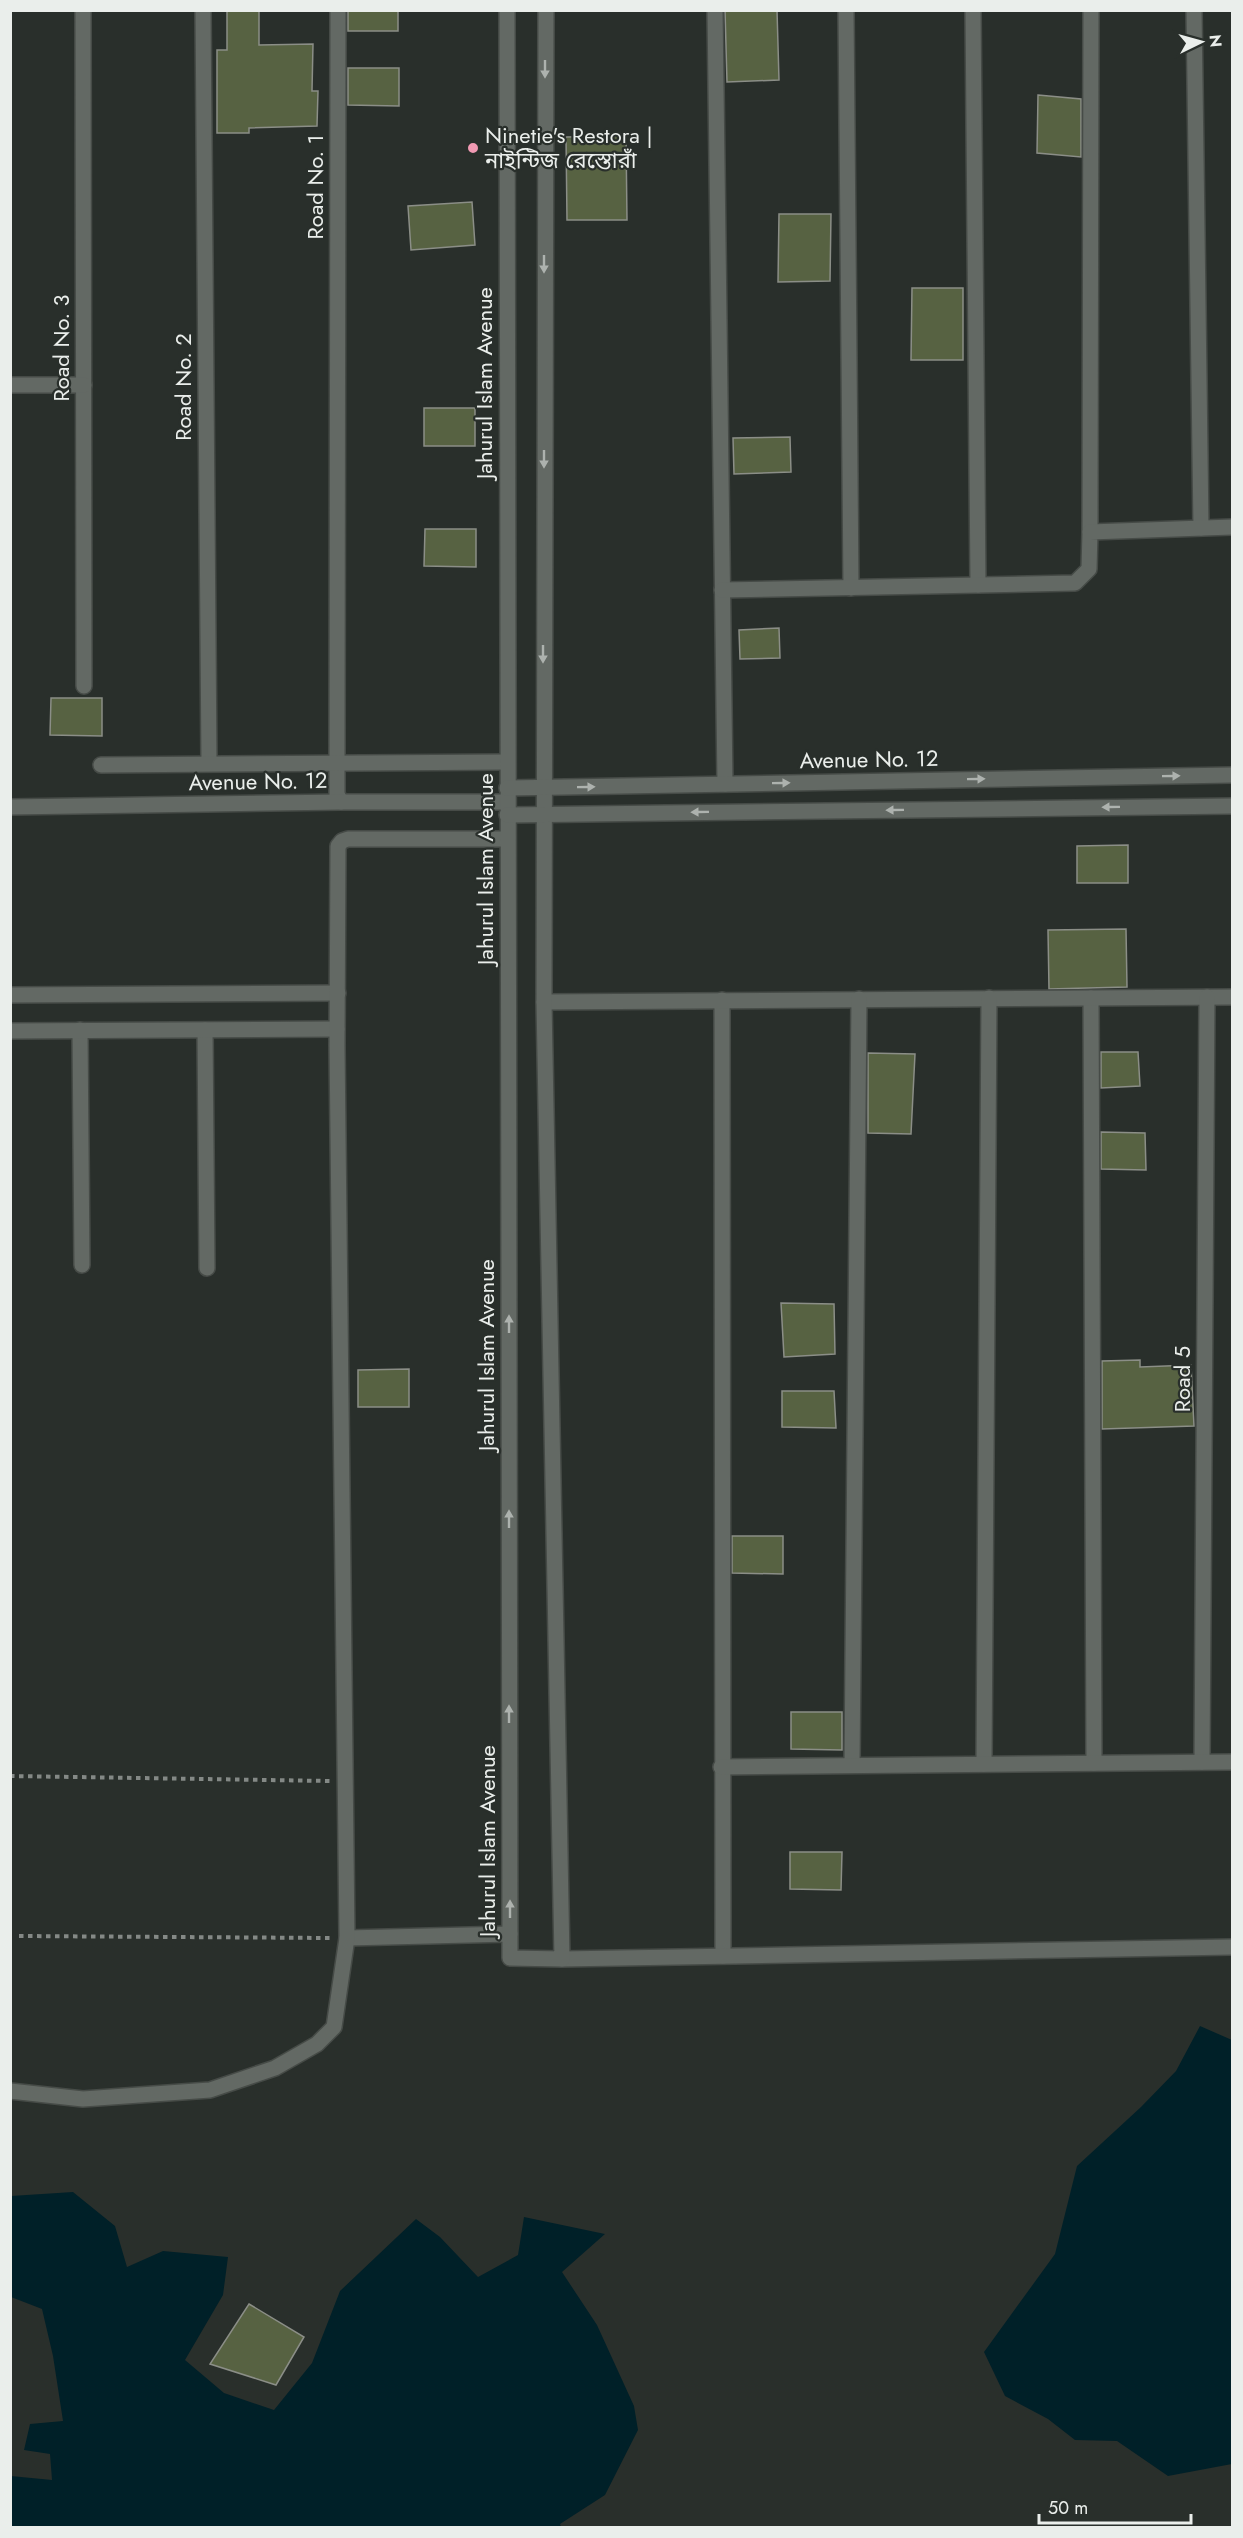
<svg xmlns="http://www.w3.org/2000/svg" width="1243" height="2538" viewBox="0 0 1243 2538" font-family="Jost,'Noto Sans Bengali',sans-serif">
  <style>
    .water { fill: #002028 }
    .building { fill: #576242; stroke: #8b8e87; stroke-width: 1.5 }
    .lines { fill: none; stroke-linecap: round; stroke-linejoin: round }
    .street-casing { stroke: #464b47; stroke-width: 18 }
    .secondary-casing { stroke: #464b47; stroke-width: 18 }
    .path { stroke: #848986; stroke-width: 4; stroke-dasharray: 4.5 4.5; stroke-linecap: butt }
    .street { stroke: #636964; stroke-width: 15 }
    .secondary { stroke: #636964; stroke-width: 15 }
    .oneway { fill: #adb2ae }
    .poi-dot { fill: #f19ab3; stroke: #292f2b; stroke-width: 2 }
    .labels { text-anchor: middle; stroke-width: 4.5; stroke-linejoin: round; paint-order: stroke }
    .poi-label { font-size: 22px; fill: #eaeeeb; stroke: #292f2b; text-anchor: start }
    .street-label { font-size: 22px; fill: #eaeeeb; stroke: #292f2b }
  </style>
  <rect width="100%" height="100%" fill="#292f2b"/>
  <!-- water -->
  <g class="water">
    <polygon points="1200,2026 1232,2040 1232,2464 1168,2476 1117,2441 1075,2440 1048,2419 1005,2396 984,2352 1055,2254 1077,2166 1141,2107 1176,2071"/>
    <polygon points="73,2192 115,2226 127,2267 163,2251 228,2257 223,2295 185,2360 224,2393 274,2410 312,2363 340,2291 416,2219 440,2237 478,2277 518,2255 524,2217 605,2234 562,2272 597,2325 634,2406 638,2430 605,2495 560,2524 561,2527 11,2527 11,2476 52,2480 50,2454 24,2450 30,2424 63,2421 53,2356 42,2309 11,2297 11,2196"/>
  </g>
  <!-- building -->
  <g class="building">
    <polygon points="227,10 259,10 259,45 313,44 312,91 318,91 317,126 249,128 249,133 217,133 217,50 227,50"/>
    <rect x="348" y="10" width="50" height="21"/>
    <polygon points="725,10 777,10 779,80 727,82"/>
    <polygon points="348,68 399,68 399,106 348,105"/>
    <polygon points="1038,95 1081,99 1081,157 1037,153"/>
    <polygon points="626,136 627,220 567,220 566,137"/>
    <polygon points="472,202 475,245 411,250 408,206"/>
    <polygon points="779,214 831,214 830,281 778,282"/>
    <polygon points="912,288 963,288 963,360 911,360"/>
    <rect x="424" y="408" width="51" height="38"/>
    <polygon points="790,437 791,472 734,474 733,438"/>
    <polygon points="425,529 476,529 476,567 424,566"/>
    <polygon points="779,628 780,658 740,659 739,630"/>
    <polygon points="51,698 102,698 102,736 50,735"/>
    <polygon points="1128,845 1128,883 1077,883 1077,846"/>
    <polygon points="1126,929 1127,987 1049,989 1048,930"/>
    <polygon points="1101,1052 1138,1052 1140,1086 1101,1088"/>
    <polygon points="868,1053 915,1054 911,1134 868,1133"/>
    <polygon points="1101,1132 1145,1133 1146,1170 1101,1169"/>
    <polygon points="781,1303 834,1304 835,1354 784,1357"/>
    <polygon points="1140,1360 1140,1367 1191,1365 1194,1426 1102,1429 1102,1361"/>
    <polygon points="409,1369 409,1407 358,1407 358,1370"/>
    <polygon points="782,1391 834,1391 836,1428 782,1427"/>
    <polygon points="732,1536 783,1536 783,1574 732,1573"/>
    <polygon points="791,1712 842,1712 842,1750 791,1749"/>
    <polygon points="790,1852 842,1852 841,1890 790,1889"/>
    <polygon points="249,2304 304,2337 276,2385 210,2364"/>
  </g>
  <g class="lines">
    <!-- street casing -->
    <g class="street-casing">
      <g id="street">
        <polyline points="83,10 84,686"/>
        <polyline points="203,10 209,763"/>
        <polyline points="338,10 337,762 337,794 341,802"/>
        <polyline points="715,10 725,784"/>
        <polyline points="846,10 851,588"/>
        <polyline points="973,10 978,585"/>
        <polyline points="1194,10 1201,528"/>
        <polyline points="10,385 84,385"/>
        <polyline points="1090,532 1091,10"/>
        <polyline points="722,590 1075,583 1089,569 1090,532 1232,527"/>
        <polyline points="101,765 506,762"/>
        <polyline points="10,807 341,802 507,802"/>
        <polyline points="10,995 338,993"/>
        <polyline points="1091,998 1094,1763"/>
        <polyline points="722,1000 723,1956"/>
        <polyline points="544,1002 1232,997"/>
        <polyline points="80,1030 82,1265"/>
        <polyline points="205,1030 207,1268"/>
        <polyline points="10,1031 337,1029"/>
        <polyline points="1202,1762 1207,997"/>
        <polyline points="984,1764 989,998"/>
        <polyline points="852,1765 859,999"/>
        <polyline points="721,1767 1232,1762"/>
        <polyline points="347,1938 510,1934"/>
        <polyline points="562,1959 1232,1947"/>
        <polyline points="10,2091 83,2099 210,2090 275,2068 317,2044 334,2027 347,1938 337,1046 338,846 342,841 348,839 507,839"/>
      </g>
    </g>
    <!-- secondary casing -->
    <g class="secondary-casing">
      <g id="secondary">
        <polyline points="507,10 510,1958 562,1959 544,1002 546,10"/>
        <polyline points="507,788 1232,775"/>
        <polyline points="507,815 1232,806"/>
      </g>
    </g>
    <!-- path -->
    <g class="path">
      <polyline points="10,1776 331,1781"/>
      <polyline points="19,1936 330,1938"/>
    </g>
    <!-- street -->
    <use href="#street" class="street"/>
    <!-- secondary -->
    <use href="#secondary" class="secondary"/>
  </g>
  <!-- one-way arrows -->
  <defs><path id="oneway-solid" d="M-6-.8H1V-3.2L6.5 0L1 3.2V.8H-6Z" transform="scale(1.5)"/></defs>
  <g class="oneway">
    <use href="#oneway-solid" transform="translate(545 69) rotate(90)"/>
    <use href="#oneway-solid" transform="translate(544 264) rotate(90)"/>
    <use href="#oneway-solid" transform="translate(544 459) rotate(90)"/>
    <use href="#oneway-solid" transform="translate(543 654) rotate(90)"/>
    <use href="#oneway-solid" transform="translate(1171 776) rotate(-1)"/>
    <use href="#oneway-solid" transform="translate(976 779) rotate(-1)"/>
    <use href="#oneway-solid" transform="translate(781 783) rotate(-1)"/>
    <use href="#oneway-solid" transform="translate(586 787) rotate(-1)"/>
    <use href="#oneway-solid" transform="translate(1111 807) rotate(179)"/>
    <use href="#oneway-solid" transform="translate(895 810) rotate(179)"/>
    <use href="#oneway-solid" transform="translate(700 812) rotate(179)"/>
    <use href="#oneway-solid" transform="translate(509 1324) rotate(-90)"/>
    <use href="#oneway-solid" transform="translate(509 1519) rotate(-90)"/>
    <use href="#oneway-solid" transform="translate(509 1714) rotate(-90)"/>
    <use href="#oneway-solid" transform="translate(510 1909) rotate(-90)"/>
  </g>
  <!-- markers -->
  <circle class="poi-dot" cx="473" cy="148" r="6"/>
  <g class="labels">
    <!-- poi labels -->
    <g class="poi-label">
      <text x="485" y="143">Ninetie's Restora |<tspan x="485" dy="25">নাইন্টিজ রেস্তোরাঁ</tspan></text>
    </g>
    <!-- street labels -->
    <g class="street-label">
      <text transform="translate(315 187) rotate(-90)" y="8">Road No. 1</text>
      <text transform="translate(61 348) rotate(-90)" y="8">Road No. 3</text>
      <text transform="translate(484 383) rotate(-90)" y="8">Jahurul Islam Avenue</text>
      <text transform="translate(183 387) rotate(-90)" y="8">Road No. 2</text>
      <text transform="translate(869 759) rotate(-1)" y="8">Avenue No. 12</text>
      <text transform="translate(258 781) rotate(-1)" y="8">Avenue No. 12</text>
      <text transform="translate(485 869) rotate(-90)" y="8">Jahurul Islam Avenue</text>
      <text transform="translate(486 1355) rotate(-90)" y="8">Jahurul Islam Avenue</text>
      <text transform="translate(1182 1379) rotate(-90)" y="8">Road 5</text>
      <text transform="translate(487 1841) rotate(-90)" y="8">Jahurul Islam Avenue</text>
    </g>
  </g>
  <!-- border -->
  <rect width="1243" height="2538" fill="none" stroke="#eaeeeb" stroke-width="24"/>
  <!-- north arrow -->
  <g transform="translate(1201 42) rotate(85)" stroke="#292f2b" stroke-width="4.5" paint-order="stroke">
  <path d="M0-4.5L10 22L0 15L-10 22Z" fill="#eaeeeb"/>
  <text y="-9" font-size="16" font-weight="bold" text-anchor="middle" fill="#eaeeeb">N</text>
  </g>
  <!-- scale -->
  <path d="M1039 2514v9h152v-9" fill="none" stroke="#eaeeeb" stroke-width="3"/>
  <text x="1048" y="2514" font-size="18" fill="#eaeeeb" stroke="#292f2b" stroke-width="4.5" paint-order="stroke">50 m</text>
</svg>
